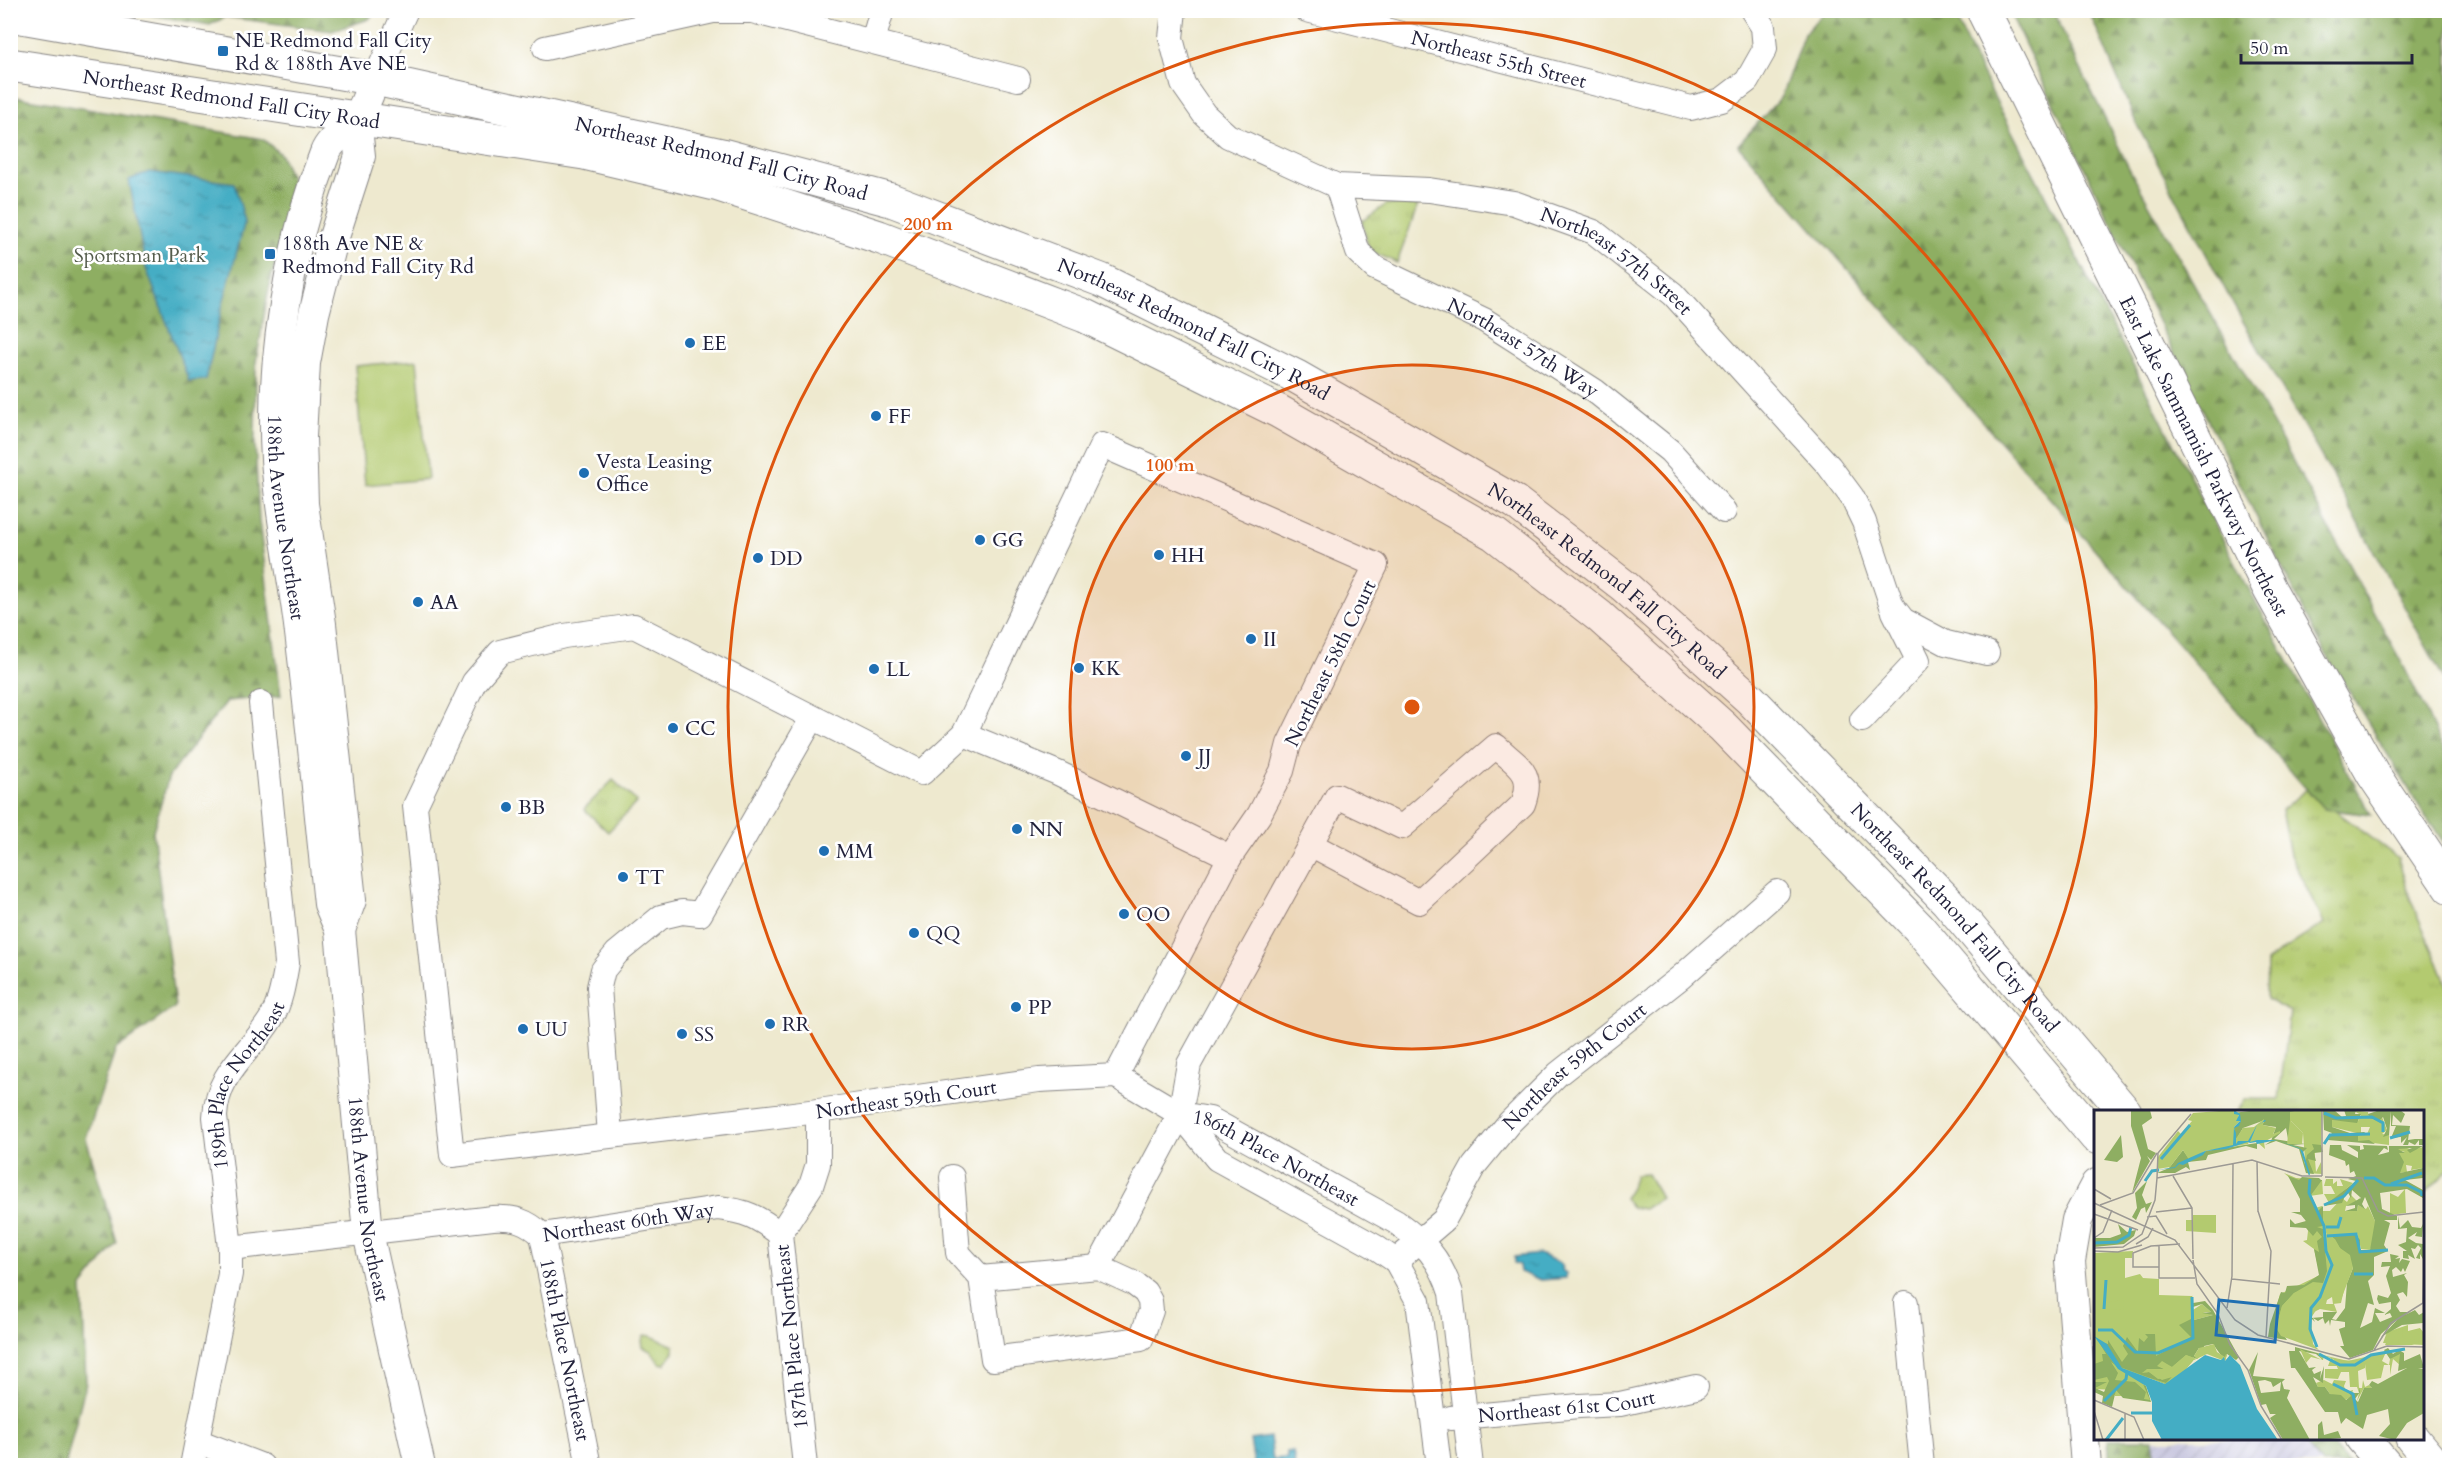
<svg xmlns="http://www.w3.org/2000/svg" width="2460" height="1476" font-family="Cardo,serif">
<defs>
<pattern id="industrial-furrows" width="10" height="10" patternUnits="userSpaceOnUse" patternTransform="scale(1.5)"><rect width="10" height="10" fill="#c3c1db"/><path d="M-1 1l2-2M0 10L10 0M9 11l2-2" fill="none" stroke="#a7a6bd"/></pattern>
<pattern id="grass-tufts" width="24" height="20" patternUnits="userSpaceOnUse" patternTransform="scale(1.5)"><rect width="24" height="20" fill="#b3ca6f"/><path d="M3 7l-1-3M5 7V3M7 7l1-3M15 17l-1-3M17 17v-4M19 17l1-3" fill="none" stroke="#9aad61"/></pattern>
<pattern id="forest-firs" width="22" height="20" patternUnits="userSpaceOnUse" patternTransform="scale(1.5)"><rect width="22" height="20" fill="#8eae62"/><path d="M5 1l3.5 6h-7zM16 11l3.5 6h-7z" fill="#748d52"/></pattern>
<pattern id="water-ripples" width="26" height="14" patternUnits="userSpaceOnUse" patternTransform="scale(1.5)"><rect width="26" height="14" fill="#44adc4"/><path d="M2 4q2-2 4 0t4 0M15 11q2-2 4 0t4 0" fill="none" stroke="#388ca0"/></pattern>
</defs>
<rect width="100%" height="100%" fill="#fff"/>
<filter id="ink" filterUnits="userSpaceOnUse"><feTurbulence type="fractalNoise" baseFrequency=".0167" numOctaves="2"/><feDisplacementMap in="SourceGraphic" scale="12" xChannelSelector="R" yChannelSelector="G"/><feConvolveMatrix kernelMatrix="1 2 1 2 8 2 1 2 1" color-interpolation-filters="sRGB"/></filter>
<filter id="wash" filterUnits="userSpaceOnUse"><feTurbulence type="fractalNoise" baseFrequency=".008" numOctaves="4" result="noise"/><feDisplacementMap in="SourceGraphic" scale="24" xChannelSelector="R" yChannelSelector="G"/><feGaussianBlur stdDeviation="1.35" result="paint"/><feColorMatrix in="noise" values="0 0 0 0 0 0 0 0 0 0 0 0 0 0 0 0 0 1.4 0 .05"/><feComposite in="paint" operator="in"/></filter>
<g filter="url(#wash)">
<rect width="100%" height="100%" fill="#eee9cf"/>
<polygon fill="url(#industrial-furrows)" points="2153,1439 2302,1439 2322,1465 2157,1465"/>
<g fill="url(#grass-tufts)" stroke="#6a7655" stroke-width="1.5">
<polygon points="1387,204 1418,205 1397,263 1369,250 1362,221"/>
<polygon points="613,780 637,802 608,832 584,809"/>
<polygon points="2307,789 2398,858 2411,901 2449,988 2449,1169 2423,1196 2422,1112 2237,1112 2245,1099 2279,1099 2290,1012 2266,999 2267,961 2324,923 2290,855 2281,810"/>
<polygon points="1647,1174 1661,1198 1644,1209 1631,1207 1624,1198 1631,1187 1635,1175"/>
<polygon points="645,1335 651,1336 674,1346 674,1352 665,1364 659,1363 652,1352 643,1347 642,1340"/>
</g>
<g fill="url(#forest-firs)" stroke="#58684e" stroke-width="1.5">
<polygon points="1826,10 1953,11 1972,54 2244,580 2371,815 2324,809 1738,145 1781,97 1804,34"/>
<polygon points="127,11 375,11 369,19 332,31 225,17 210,25"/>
<polygon points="2009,11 2054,11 2069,45 2131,172 2274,426 2405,669 2449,760 2449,850 2426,817 2323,649 2157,319"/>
<polygon points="2089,11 2449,11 2449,688 2324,461 2234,306 2137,125"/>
<polygon points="10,96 263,139 281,155 291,178 290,202 268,293 256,362 255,443 259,521 281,696 227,701 169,776 153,831 175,1007 116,1049 86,1138 117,1243 82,1287 86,1383 65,1466 10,1465"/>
<polygon points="2108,1439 2153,1439 2157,1465 2110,1465"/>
<polygon points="2302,1439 2326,1439 2349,1465 2322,1465"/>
</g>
<polygon fill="#b3ca6f" stroke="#6a7655" stroke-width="1.5" points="417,360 428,479 365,485 355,366"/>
<g fill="url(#water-ripples)" stroke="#336880" stroke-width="1.5">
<polygon points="149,172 234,183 245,221 222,307 206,380 189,381 146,268 129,180"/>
<polygon points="1539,1254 1560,1263 1563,1271 1566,1273 1566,1278 1541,1280 1520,1272 1519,1265 1514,1263 1514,1257"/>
<polygon points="1270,1437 1273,1459 1287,1458 1287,1452 1293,1451 1295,1465 1254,1465 1250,1440"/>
</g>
</g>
<g filter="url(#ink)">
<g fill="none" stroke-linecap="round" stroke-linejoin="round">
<defs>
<g id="minor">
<path id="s1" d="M1174 10 1171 38 1183 84 1204 114 1228 136 1337 186 1429 190 1514 203 1594 232 1673 294 1829 466 1852 497 1864 522 1892 606 1903 620 1946 643 1987 653"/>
<path id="s2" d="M1307 10 1691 108 1722 100 1747 81 1765 49 1763 27 1752 10"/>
<polyline points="873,41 882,10"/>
<polyline points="545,48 713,11 752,11 1018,79"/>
<polyline points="375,79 406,10"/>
<path id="s3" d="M1337 186 1358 252 1375 268 1484 320 1595 391 1670 451 1724 511"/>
<polygon points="1102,445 1376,565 1289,744 1282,771 1272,790 1259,815 1230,857 1116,1076 1039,1080 818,1111 452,1155 415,806 474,682 500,652 564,636 634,626 922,773 964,734"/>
<polyline points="1862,720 1918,660 1894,612"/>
<polyline points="964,734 1058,773 1230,857"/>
<polyline points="1116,1076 1180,1114 1217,1159 1374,1246 1396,1261 1418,1301 1439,1466"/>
<path id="s4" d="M1180 1114 1210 1119 1396 1222C1425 1243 1440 1258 1451 1293L1471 1466"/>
<polyline points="610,1135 599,987 603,970 617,953 661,917 682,912 700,914 812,719"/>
<polyline points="952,1177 958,1253 981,1278 1098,1267 1133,1283 1145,1292 1150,1301 1151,1311 1141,1339 993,1359 981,1278"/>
<path id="s5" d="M542 1235 589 1466"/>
<path id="s6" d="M230 1248 493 1218C514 1217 526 1220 542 1235L718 1208C746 1211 758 1217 780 1234"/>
<path id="s7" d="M1396 1261 1444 1220 1474 1166 1509 1123 1558 1074 1681 977 1777 892"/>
<path d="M1098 1267 1180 1114 1189 1064 1337 796 1402 827 1496 746C1518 767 1535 771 1523 804L1419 902 1310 844"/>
<polyline points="1906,1303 1922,1466"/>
<path id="s8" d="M1451 1418 1579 1406 1620 1404 1696 1387"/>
<polyline points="197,1441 262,1466"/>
<path id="s9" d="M192 1466 230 1274V1248L215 1117C217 1070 251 1053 272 1017 281 1001 284 980 287 963L261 703"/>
<polyline points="805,1466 780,1234 811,1186 818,1164 818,1111"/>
</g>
<g id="tertiary">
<path id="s10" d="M375 79C369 92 364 109 356 120 347 131 330 139 325 153 290 241 270 364 276 459 280 515 292 570 299 625 311 718 319 811 329 904L340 930 368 1233 420 1466"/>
<polyline points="340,930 351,900 321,624 303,504 301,437 305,363 314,314 333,240 360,156 356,119"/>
<polyline points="2086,1466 2070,1261 2077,1220 2096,1184"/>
</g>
<g id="secondary">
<path id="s11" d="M1983 10 2270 590 2373 774 2450 888"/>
</g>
<g id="primary">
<path id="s12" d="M10 15 375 79 722 155 891 200 1101 280 1297 377 1515 502 1624 586 1750 699 1947 901 2125 1112"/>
<path id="s13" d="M10 65 584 153 719 185 879 237 1085 316 1278 411 1494 534 1599 616 1723 727 1918 927 2096 1137"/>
<polyline points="2362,1438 2386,1466"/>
<polyline points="2412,1438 2435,1466"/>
</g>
</defs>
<use href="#minor" stroke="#888685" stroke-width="26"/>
<use href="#tertiary" stroke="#888685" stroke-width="32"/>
<use href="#secondary" stroke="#888685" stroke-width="35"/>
<use href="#primary" stroke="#888685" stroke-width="35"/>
<use href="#minor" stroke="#fff" stroke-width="24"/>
<use href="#tertiary" stroke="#fff" stroke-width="30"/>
<use href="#secondary" stroke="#fff" stroke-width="33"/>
<use href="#primary" stroke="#fff" stroke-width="33"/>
</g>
</g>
<circle cx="1412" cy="707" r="342" fill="#de560e" fill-opacity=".12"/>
<g fill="none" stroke="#de560e" stroke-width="3">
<circle cx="1412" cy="707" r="342"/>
<circle cx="1412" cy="707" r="684"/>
</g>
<g fill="#1f6fb2" stroke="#fff" stroke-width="2">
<rect x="217" y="45" width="12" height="12" rx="3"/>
<rect x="264" y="248" width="12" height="12" rx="3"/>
<circle cx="690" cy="343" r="6"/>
<circle cx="876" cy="416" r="6"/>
<circle cx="584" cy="473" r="6"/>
<circle cx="980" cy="540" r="6"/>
<circle cx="1159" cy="555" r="6"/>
<circle cx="758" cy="558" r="6"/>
<circle cx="418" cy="602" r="6"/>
<circle cx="1251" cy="639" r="6"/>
<circle cx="1079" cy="668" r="6"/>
<circle cx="874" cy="669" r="6"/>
<circle cx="673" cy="728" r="6"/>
<circle cx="1186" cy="756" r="6"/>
<circle cx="506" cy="807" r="6"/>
<circle cx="1017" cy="829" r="6"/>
<circle cx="824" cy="851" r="6"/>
<circle cx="623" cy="877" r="6"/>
<circle cx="1124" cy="914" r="6"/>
<circle cx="914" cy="933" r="6"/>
<circle cx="1016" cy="1007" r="6"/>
<circle cx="770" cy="1024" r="6"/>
<circle cx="523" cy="1029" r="6"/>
<circle cx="682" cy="1034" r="6"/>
</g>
<g text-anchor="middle" stroke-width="5" stroke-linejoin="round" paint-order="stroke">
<g font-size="20" fill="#22223b" stroke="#fff" text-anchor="start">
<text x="235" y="47">NE Redmond Fall City<tspan x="235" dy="23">Rd &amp; 188th Ave NE</tspan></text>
<text x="282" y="250">188th Ave NE &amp;<tspan x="282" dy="23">Redmond Fall City Rd</tspan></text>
<text x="702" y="350">EE</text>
<text x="888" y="423">FF</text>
<text x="596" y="468">Vesta Leasing<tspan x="596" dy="23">Office</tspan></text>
<text x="992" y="547">GG</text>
<text x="1171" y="562">HH</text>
<text x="770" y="565">DD</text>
<text x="430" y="609">AA</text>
<text x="1263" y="646">II</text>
<text x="1091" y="675">KK</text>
<text x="886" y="676">LL</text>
<text x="685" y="735">CC</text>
<text x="1198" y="763">JJ</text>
<text x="518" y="814">BB</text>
<text x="1029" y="836">NN</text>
<text x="836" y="858">MM</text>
<text x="635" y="884">TT</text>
<text x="1136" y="921">OO</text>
<text x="926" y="940">QQ</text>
<text x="1028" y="1014">PP</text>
<text x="782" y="1031">RR</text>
<text x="535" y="1036">UU</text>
<text x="694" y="1041">SS</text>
</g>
<g font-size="20" fill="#22223b" stroke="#fff">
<text dy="7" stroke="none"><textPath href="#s2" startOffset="198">Northeast 55th Street</textPath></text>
<text dy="7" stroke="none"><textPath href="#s13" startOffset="224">Northeast Redmond Fall City Road</textPath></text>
<text dy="7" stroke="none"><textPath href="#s12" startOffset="726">Northeast Redmond Fall City Road</textPath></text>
<text dy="7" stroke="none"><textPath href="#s1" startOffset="562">Northeast 57th Street</textPath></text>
<text dy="7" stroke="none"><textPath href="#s12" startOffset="1230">Northeast Redmond Fall City Road</textPath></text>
<text dy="7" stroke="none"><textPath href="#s3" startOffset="261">Northeast 57th Way</textPath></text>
<text dy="7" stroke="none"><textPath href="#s11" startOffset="498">East Lake Sammamish Parkway Northeast</textPath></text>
<text dy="7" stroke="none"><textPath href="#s10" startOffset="462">188th Avenue Northeast</textPath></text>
<text dy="7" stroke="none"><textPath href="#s12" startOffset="1716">Northeast Redmond Fall City Road</textPath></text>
<text transform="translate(1330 663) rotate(-64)" y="7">Northeast 58th Court</text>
<text dy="7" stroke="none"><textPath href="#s12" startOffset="2202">Northeast Redmond Fall City Road</textPath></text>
<text dy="7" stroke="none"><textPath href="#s7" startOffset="267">Northeast 59th Court</textPath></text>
<text dy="7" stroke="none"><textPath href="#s9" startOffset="394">189th Place Northeast</textPath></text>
<text transform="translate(906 1099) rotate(-8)" y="7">Northeast 59th Court</text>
<text dy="7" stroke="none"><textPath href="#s4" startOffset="106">186th Place Northeast</textPath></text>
<text dy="7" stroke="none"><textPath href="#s10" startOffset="1150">188th Avenue Northeast</textPath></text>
<text dy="7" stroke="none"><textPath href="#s6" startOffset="406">Northeast 60th Way</textPath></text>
<text transform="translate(791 1337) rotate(-96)" y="7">187th Place Northeast</text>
<text dy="7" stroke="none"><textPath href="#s5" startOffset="117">188th Place Northeast</textPath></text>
<text dy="7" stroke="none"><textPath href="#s8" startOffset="116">Northeast 61st Court</textPath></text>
</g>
<g font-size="20" fill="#555d4d" stroke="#fff">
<text x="140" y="262">Sportsman Park</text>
</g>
</g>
<g transform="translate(2094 1110)">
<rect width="330" height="330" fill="#eee9cf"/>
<path d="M164 0H228L227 35H221V50L222 62 227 52 228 64 212 63 209 23 197 11 196 17ZM258 0 274 2 275 8 285 11 288 7 293 20 288 24 295 25V35L264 31 263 26 273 24 276 17H267V24L238 17 237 10 264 11 267 5ZM308 36 318 40 329 37V58L317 60 318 56 312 55 313 62 306 63 305 43 311 42 300 39ZM190 63 202 68 228 70 229 84 209 87 214 100 228 96V101H236L248 88 253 92 257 85 263 91 267 86 264 91 252 96 251 101H263L264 95 272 99 274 96 281 111V128L276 140 267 139 263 123 233 126 229 112V127H262L247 193 239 194 238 187 233 190 232 194H240L243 202 226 199 220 202 222 196 176 222 186 184 226 165 220 139 209 131 213 130 214 121 203 74ZM232 69H239V74L243 71V76H249L246 69 259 73 235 93 230 84H241L237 76H230ZM311 79 312 103 296 105V83L304 87ZM39 141 38 148H31V168L46 164 49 168 65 169V185L98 186 99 200 108 194 117 202H109L119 205 100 210 99 251 87 265 71 274 55 268 49 274 55 286H21V280L0 279V143ZM314 215V221L326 218 330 223V235L289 233 293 222ZM292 242 288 251 295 255 296 249 301 243 306 244 307 256 299 249 296 265V255H290L287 268 273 270 271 254V258L264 261 265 278H268L269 270 271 277 275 275 278 278H270L263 291 265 283 263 277H256L255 262H247L244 269 231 268V259H244L240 250 266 251ZM230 270 238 274 240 270 252 271 250 276 252 282 259 280 257 287 251 290 236 284 231 277H224L222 273Z" fill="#b3ca6f"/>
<path d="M37 0H56L58 8 48 15 54 39 62 43 57 50 53 46 56 51 38 83 47 48 37 16ZM163 0H205L196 2V25L194 29 192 18 180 29 211 34 199 35 213 38 208 43 211 54 213 45 220 39 218 34 227 35 229 42 220 43 222 51 214 49 220 64 212 63 205 39 182 31 171 35 177 31 182 17 168 15 171 10 149 18 142 30 140 18 147 11H142L146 5 139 3ZM229 0H240L248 7 252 6 250 0H262L261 4H267L263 13 238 10V17L256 23 270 22 273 24 264 26V31L275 30 281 34 234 30 230 33 238 23 230 20ZM286 0H306L311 4 307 13 299 5 298 15 316 16 314 30 321 29H329V35H325V30L321 35 315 32 314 35H309L313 27 307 33V27L297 28 302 16H297V1L295 25 289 27 293 19 289 7 285 11 275 8 274 4ZM27 25 29 47 23 52 10 50ZM163 33V39L152 36 114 45 112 50 94 52 96 60 92 57 81 63H63L75 58 89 40 96 50 112 41ZM236 35H247L248 40 264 48V42L253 35 266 36V40L270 39 269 35 293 36 294 40 290 38 284 45 295 42V36H329L316 43 313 40 318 38 304 39 311 43H305L310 52 306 63 329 58V68L311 70 329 80V88L313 79 286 83 288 99 303 106V110H290L296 113 290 135 294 141 280 147V165L274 171 280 195 274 193 266 218 278 212 281 198 291 203H281L286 212 298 207 296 203 290 205 297 199V192L285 194 283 189 284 185 294 188 297 183 292 166 296 156 287 157 288 152H297L296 144 305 146 301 149 306 148 305 153 308 149 316 151 311 162 309 158 307 162 302 157 298 160 299 167 313 163 310 165 314 172 313 187 309 182 303 184 306 190 302 196 306 202H316L311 205 321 200 325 205 330 202 329 213 308 215 287 227 304 209 287 224 279 240 256 248 246 236H250L245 219 251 217V212L237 210 236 216 235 210 231 214 229 208 224 211 219 208 221 212 217 208 229 207V202H243L238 209 242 210 251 198 253 173 259 158 238 126 261 123 266 130V140H276L281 111 271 87 268 94 271 99 264 95 263 101H251L261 98V95L252 96 267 88 258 80 257 88 253 81 248 93 230 96 262 71 254 69 262 66 260 61 256 63 255 54 252 56 251 51 235 45ZM194 66 205 70 208 67 225 68 228 71 229 84 228 70 217 85 224 101 229 96V116L223 117 229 119 233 161 229 173 219 172 200 183 188 196 183 215 193 230 174 227 176 214 187 182 191 183 193 176 210 175 225 165 220 139 225 142 223 131 228 127 223 121 219 126 212 118 196 117V109L201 114 212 111 207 105 197 102H206V89ZM53 71 48 85 52 94 58 92 52 103 51 97 47 99 42 110 38 107 43 98 41 83ZM304 106 306 118 314 110 318 117 327 118 329 114 328 127 321 126 323 122 314 128 322 133 329 134 330 130 329 149 326 144V149L322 148 327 138 324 135 321 139 317 138 321 149 314 145 315 149 309 148V141H313L304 135 312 132 313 118 304 119ZM24 114 33 122 42 120 40 126 30 134 0 137V128H16L27 124ZM98 185 99 193 111 191 119 200 145 247 142 250 133 244 131 251 119 234 110 236 111 243 105 238 100 246 105 247 103 249 92 245 78 257 69 253 65 256 70 259H53L48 263 55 262 68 270 78 267 72 274 26 257 10 233 14 234V230L28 252 34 244 29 236 33 227 44 242 45 228 50 232 54 227 51 224H61L62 246 97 227 85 215 97 209ZM108 194 117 202 108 203 119 205 100 210 99 197ZM5 232 24 259 52 276 57 292 29 288 22 280 18 297 8 293 9 286 0 282V272H13L1 278 10 282 15 271 13 267 0 270V254L9 251 8 244H12ZM201 237 227 244 228 245 229 250 222 244 205 241 215 258 222 257 218 260 220 264 227 261 226 269 230 256 229 273 219 267 224 277H231L236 284 247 285 252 290 257 286 255 283H265V277L266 282 261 289 264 292 270 278H278L275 275 278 271 284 274 313 258 304 261 306 244 296 249 290 240 294 238 299 244 305 240 310 243V251L326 244 330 258H324L330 259V303L313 313 301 330 285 326 296 314 294 299 273 305 269 319 252 308 247 314 244 302H231L201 258H197L195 241H201ZM164 242 159 266 191 269 188 272 190 279 196 280 193 288 216 330H189L176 308 182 304H176L172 294 167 295 155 260ZM171 270 177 272 179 277 187 272 186 281 167 283 164 271ZM228 311 230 325 244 321 247 328 224 330V315Z" fill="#8eae62" fill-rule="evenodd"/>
<path d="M138 0 145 5 143 11H146L140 17 141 30 149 18 160 17 170 9 169 15 182 18 179 24 186 21V23L170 32 171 39 163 32H155L161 19 154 34 111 41 95 50 89 40 76 57 63 59 64 47 84 21 87 24 98 11 94 10 99 3ZM196 10 209 23 208 34H193ZM230 123 241 129 246 138 256 145 259 158 248 187 231 184 234 162ZM229 173 230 188 217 208 219 234 225 240 187 226 182 218 188 196 200 183ZM308 218 309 227 316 230 329 227V230L318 235H291L296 224ZM120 234 123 242 131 247 132 244H133L131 252 130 247 128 250 113 244 98 251 89 263 72 274 56 268 72 273 78 267 64 269 55 262 47 263 70 259 63 256 68 251 78 257 92 245 103 249 100 246 105 238ZM206 239 228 250 224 244 254 251 293 242 265 257H247L238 248 244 256H234L237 248 230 246 229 250 217 247 212 253ZM17 252 49 274 56 290 50 289 52 282 41 272 21 270 24 263Z" fill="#b3ca6f"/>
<path d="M99 105H122V123L92 121V110H99Z" fill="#b3ca6f"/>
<path d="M0 179H11L10 193 29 190 30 200 0 199Z" fill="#b3ca6f"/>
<path d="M140 0 146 4 147 11 145 16 140 18 142 23V34L144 31H154L163 15 168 13 170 10H171L172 11 163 15 156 32 163 30H183L205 38 209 41 216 64 215 66 206 39 183 30 163 34 162 32 156 33 154 32 132 39 112 41 109 45 89 55 85 54 81 58 63 60 81 57 84 53 111 41 139 35 140 17 146 11H142L145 5 140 4ZM0 226 13 234 28 258 71 274 111 245 127 250 130 247 131 251 136 245 146 255 163 299 184 330H68L58 311V292L52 276 24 259Z" fill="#44adc4"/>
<path fill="none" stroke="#44adc4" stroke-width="3" d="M230 3 242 8 278 7 289 13V22M296 28 316 22M230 34 236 25 276 24M67 49 96 15M270 68H280L291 75H313L327 82 328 86M216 69 215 83 230 116 232 141 238 155 226 187 217 198 216 219 223 237M51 71 58 61 65 60M297 74 328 63M230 95 250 86 264 70M232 117H244L247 107M233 126 262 124 266 142 294 140M0 133 23 132 35 125 37 117M260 164H279M10 199 12 170M4 220H18L41 242 64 243 99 228 98 187M225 244 246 255H261L277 245 311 239M239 274 259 284 263 305M10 291 32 269 33 262M37 303H59M12 330 29 308"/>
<path fill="none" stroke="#9c9994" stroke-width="1.5" d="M228 0V66M163 51 164 102M330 51V128M79 66 98 98 99 149M231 67 268 68 284 101 294 106 330 102M63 68 158 50 208 66H228M63 68 64 43 97 4M0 79 17 89M0 93 81 130 141 210 164 225 255 249 293 236 330 237M6 95 39 83 63 43M164 101 177 141 172 227M62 102 98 98M0 104 44 120M53 107 62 106 73 124M0 128 9 122 18 100M42 134 54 127 59 118M65 136V168H101M0 138 29 137 48 124 61 90 63 68M0 141 24 142 48 135M99 150 103 174 124 204 136 235 154 260 167 296 188 330M65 157H39V143L57 136 86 134M138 169 186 174M133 198 138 166 139 54M280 240 297 213 329 193 330 157M0 290 40 307 50 330M0 301 9 330M31 304V330"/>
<path fill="#1f6fb2" fill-opacity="0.15" stroke="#1f6fb2" stroke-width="3" d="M125 190 184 196 181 232 122 225Z"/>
<rect width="330" height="330" fill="none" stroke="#22223b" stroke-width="3"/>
</g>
<circle cx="1412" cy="707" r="9" fill="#de560e" stroke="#fff" stroke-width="3"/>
<g font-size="18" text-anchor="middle" font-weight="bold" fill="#de560e" stroke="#fff" stroke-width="5" stroke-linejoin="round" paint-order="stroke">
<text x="928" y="230">200 m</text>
<text x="1170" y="471">100 m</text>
</g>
<rect width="2460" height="1476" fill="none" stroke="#fff" stroke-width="36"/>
<path d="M2241 54v9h171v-9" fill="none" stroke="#22223b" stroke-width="3"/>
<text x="2250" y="54" font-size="18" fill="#22223b" stroke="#ffffff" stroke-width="4.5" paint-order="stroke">50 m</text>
</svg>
